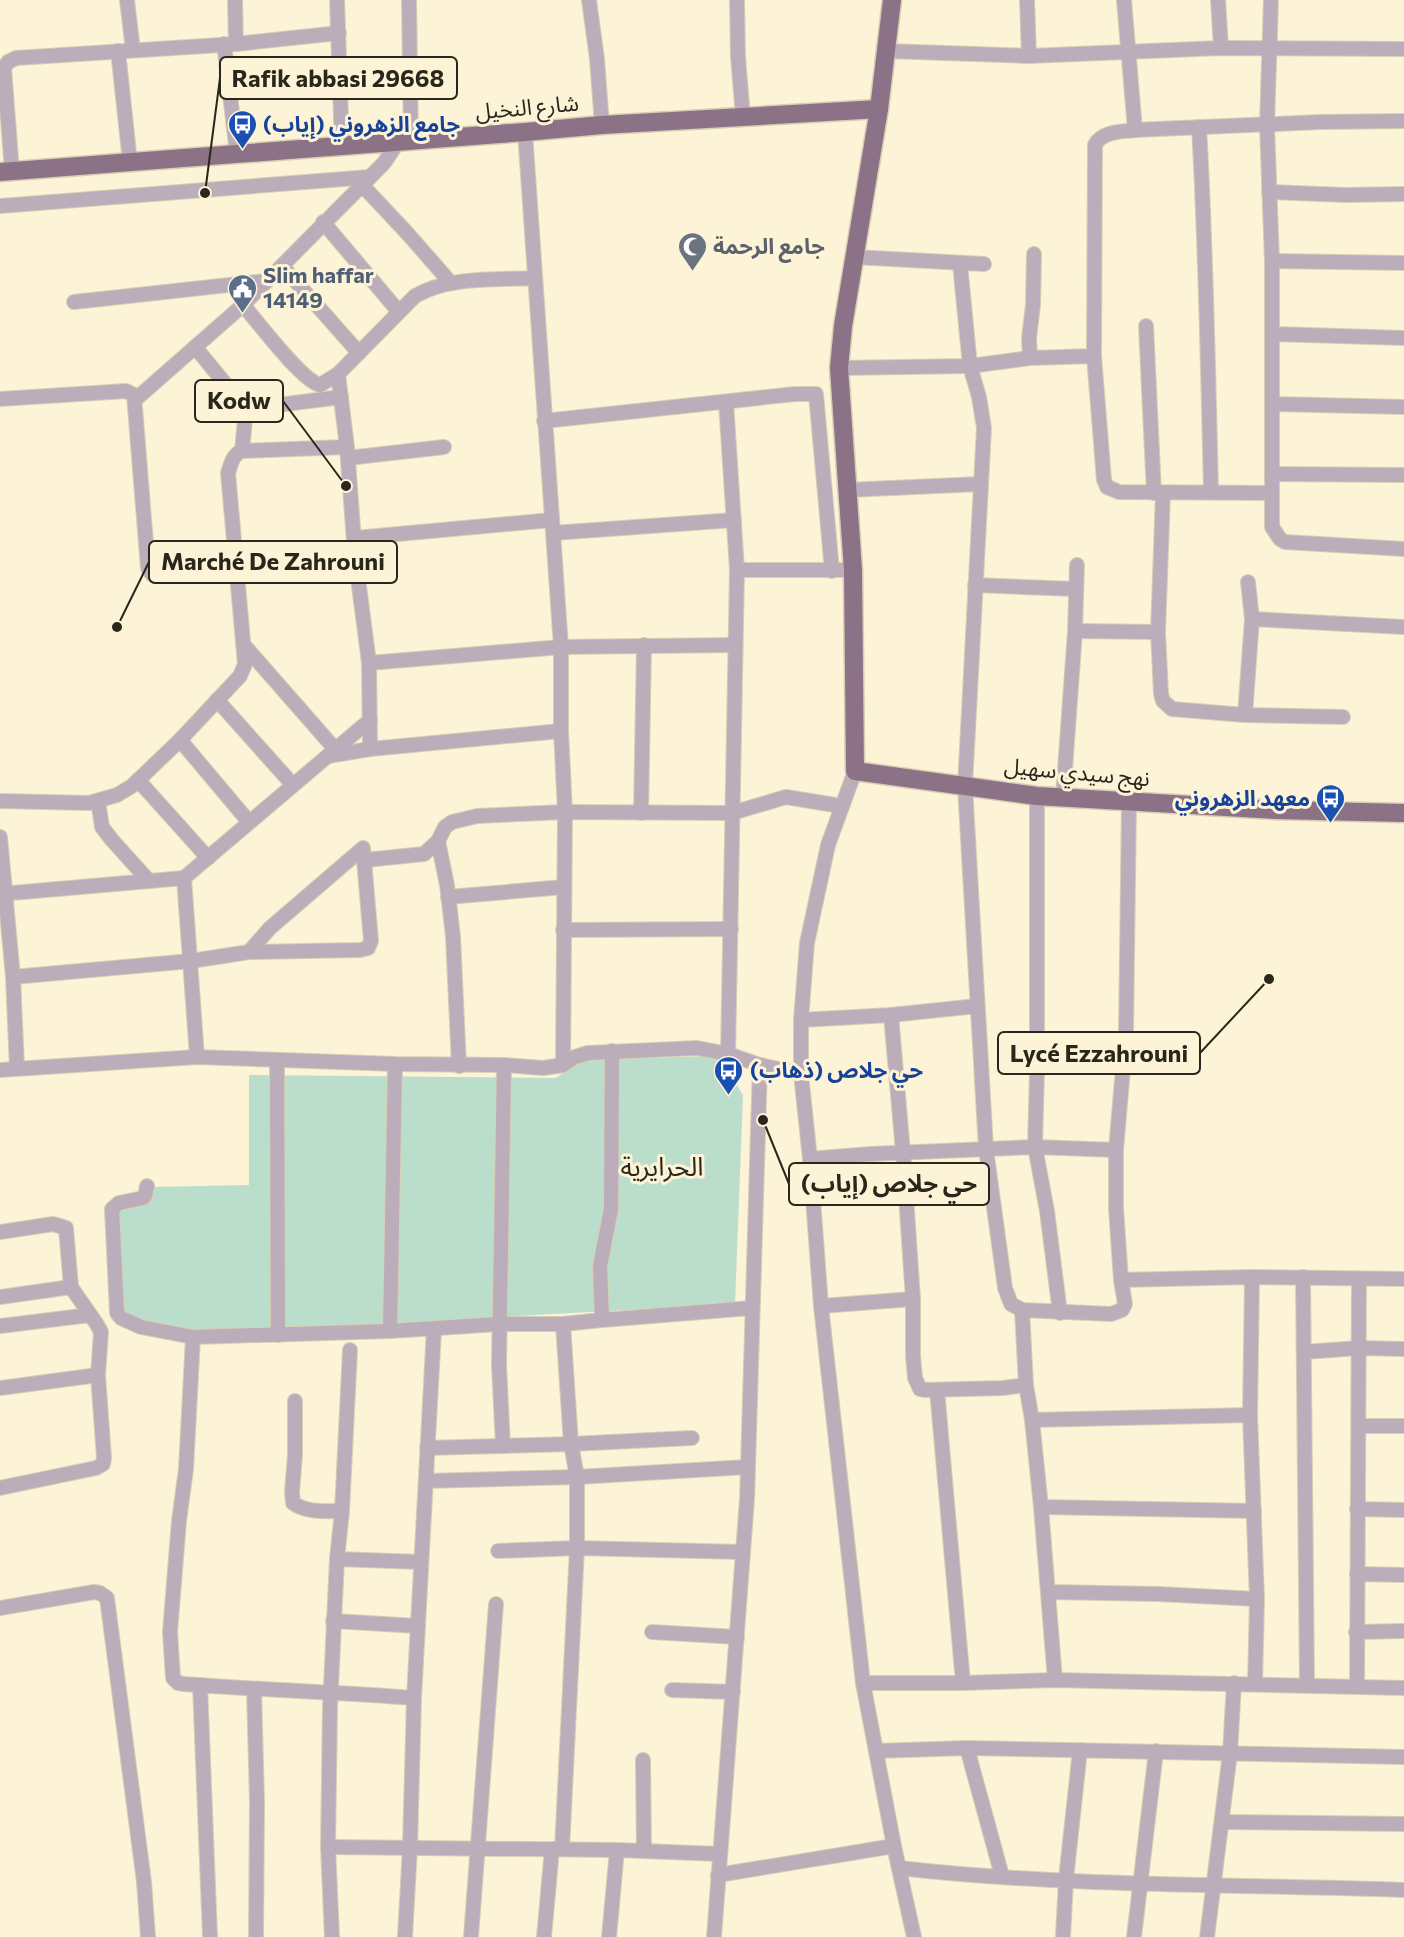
<svg xmlns="http://www.w3.org/2000/svg" width="1404" height="1937" font-family="Commissioner,'Noto Sans Arabic',sans-serif">
<rect width="100%" height="100%" fill="#fdf3d6"/>
<polygon fill="#bbdecc" points="713,1056 726,1068 743,1095 735,1304 192,1334 136,1318 119,1316 115,1206 151,1187 249,1185 249,1075 556,1078 581,1060"/>
<g fill="none" stroke-linecap="round" stroke-linejoin="round">
<defs>
<g id="minor">
<polyline points="127,0 133,50"/>
<polyline points="235,0 236,44"/>
<polyline points="337,0 342,146"/>
<polyline points="409,0 411,141"/>
<polyline points="589,0 597,59 602,125"/>
<polyline points="737,0 738,57 743,117"/>
<polyline points="1027,0 1029,56"/>
<polyline points="1124,0 1135,130"/>
<polyline points="1218,0 1221,48"/>
<polyline points="1271,0 1267,125 1272,261 1272,527 1280,539 1285,542 1404,549"/>
<polyline points="224,44 237,154"/>
<polyline points="118,51 130,162"/>
<polyline points="887,51 1029,56 1221,48 1404,49"/>
<path d="M1199 127C1206 248 1208 370 1211 491"/>
<polyline points="525,132 561,647 561,731 565,812 563,1065"/>
<polyline points="12,171 4,68 8,62 16,58 236,44 339,33"/>
<polyline points="362,185 408,234 450,282"/>
<polyline points="1269,192 1346,195 1404,194"/>
<polyline points="0,206 370,177"/>
<polyline points="323,222 399,312"/>
<polyline points="854,257 984,264"/>
<polyline points="1272,261 1404,263"/>
<polyline points="960,264 970,366 979,397 984,428 965,786 986,1149 1005,1288 1011,1304 1022,1310 1111,1314 1122,1310 1125,1304 1121,1280 1116,1208 1116,1150 1126,1033 1129,801"/>
<polyline points="282,266 359,353"/>
<polyline points="74,302 265,281"/>
<path d="M243 305C258 322 301 380 320 385L338 374"/>
<polyline points="1146,326 1154,493"/>
<polyline points="1273,334 1404,338"/>
<polyline points="195,347 246,409 341,397"/>
<polyline points="1030,358 1029,338 1033,305 1034,254"/>
<polyline points="839,368 970,366 1030,358 1094,356"/>
<polyline points="0,399 126,391 134,395 148,568 152,574 355,555"/>
<polyline points="136,399 243,305 384,163 398,142"/>
<polyline points="726,402 737,570 728,1054"/>
<polyline points="1273,404 1404,407"/>
<polyline points="544,421 795,394 816,394 832,571"/>
<polyline points="242,451 347,447"/>
<polyline points="348,458 444,447"/>
<polyline points="1272,474 1404,475"/>
<polyline points="847,490 981,484"/>
<polyline points="1163,493 1158,632 1161,694 1163,701 1172,709 1245,715 1343,717"/>
<path d="M1272 493 1119 492 1107 487 1104 480 1094 356 1095 145C1102 131 1121 132 1135 130L1320 122 1404 121"/>
<polyline points="553,533 734,520"/>
<polyline points="355,538 552,520"/>
<polyline points="737,570 853,570"/>
<polyline points="975,585 1075,589"/>
<polyline points="1252,619 1404,627"/>
<polyline points="1075,631 1158,632"/>
<polyline points="243,644 335,749"/>
<polyline points="369,663 561,647 735,645"/>
<polyline points="217,700 293,785"/>
<polyline points="1245,715 1252,619 1248,582"/>
<polyline points="180,740 249,822"/>
<path d="M370 749 369 663 355 555 347 447 338 374 415 296C450 276 495 280 535 278"/>
<polyline points="328,756 370,749 561,731"/>
<polyline points="855,771 828,845 807,943 801,1020 801,1074 810,1159 821,1306 863,1683 894,1846 914,1937"/>
<polyline points="138,780 208,858"/>
<polyline points="1037,796 1037,1070 1035,1147 1047,1211 1060,1313"/>
<polyline points="1063,797 1075,631 1077,565"/>
<path d="M0 801 89 803 117 795 132 786 180 740 240 676 245 664 228 473C231 464 233 454 242 451L246 409"/>
<polyline points="98,801 102,827 112,840 149,881"/>
<polyline points="641,813 644,645"/>
<polyline points="0,837 13,977 17,1068"/>
<polyline points="438,841 447,885 453,936 459,1066"/>
<polygon points="363,848 371,941 368,948 360,950 249,952 270,928"/>
<polyline points="365,860 424,854 438,841 445,827 452,822 477,816 565,812 732,813 786,797 841,806"/>
<polyline points="184,878 197,1057"/>
<polyline points="0,894 184,878 370,720"/>
<polyline points="448,897 564,887"/>
<polyline points="563,930 731,929"/>
<polyline points="13,977 191,961 249,952"/>
<polyline points="891,1015 903,1152 913,1299 913,1356 915,1378 920,1389 926,1390 1003,1388 1026,1385"/>
<polyline points="801,1020 891,1015 977,1006"/>
<polyline points="277,1060 278,1335"/>
<polyline points="0,1070 197,1057 395,1064 504,1065 543,1068 563,1065 575,1057 588,1053 697,1048 728,1054 760,1065 801,1074"/>
<polyline points="810,1159 870,1154 1035,1147 1116,1150"/>
<polyline points="147,1186 145,1196 143,1198 119,1203 112,1209 117,1313 121,1318 141,1327 193,1337 390,1331 499,1324 563,1324 602,1320 600,1266 611,1209 612,1051"/>
<polyline points="0,1232 53,1224 66,1228 71,1287 96,1323 101,1332 98,1375 104,1458 103,1464 96,1468 0,1488"/>
<polyline points="1252,1277 1250,1415 1257,1599 1255,1684"/>
<polyline points="1303,1277 1307,1685"/>
<polyline points="1121,1280 1252,1277 1404,1279"/>
<polyline points="0,1297 71,1287"/>
<polyline points="821,1306 913,1299"/>
<polyline points="1022,1310 1026,1385 1032,1420 1041,1507 1055,1680"/>
<polyline points="602,1320 751,1308"/>
<polyline points="0,1326 90,1315"/>
<polyline points="390,1331 395,1064"/>
<path d="M193 1337 186 1469 179 1521 170 1632 173 1678 178 1683 184 1684C261 1690 337 1692 414 1698"/>
<polyline points="1304,1352 1359,1348 1404,1349"/>
<polyline points="0,1388 98,1375"/>
<polyline points="937,1390 963,1683"/>
<path d="M295 1401V1455L292 1492 293 1503C307 1513 325 1511 342 1511"/>
<polyline points="1032,1420 1250,1415"/>
<polyline points="1359,1426 1404,1426"/>
<polyline points="503,1446 499,1365 504,1065"/>
<polyline points="427,1448 571,1444 692,1438"/>
<polyline points="426,1481 577,1477 747,1467"/>
<polyline points="1041,1507 1254,1511"/>
<polyline points="1357,1509 1404,1510"/>
<polyline points="498,1551 577,1548 741,1552"/>
<polyline points="337,1559 421,1562"/>
<polyline points="1357,1574 1404,1575"/>
<polyline points="1048,1592 1158,1594 1257,1599"/>
<polyline points="0,1608 94,1592 100,1593 107,1598 144,1882 148,1937"/>
<polyline points="333,1621 418,1626"/>
<polyline points="652,1632 737,1637"/>
<polyline points="1356,1632 1404,1631"/>
<polyline points="863,1683 963,1683 1055,1680 1404,1688"/>
<polyline points="200,1685 210,1937"/>
<polyline points="1357,1686 1359,1279"/>
<polyline points="254,1689 257,1802 256,1937"/>
<polyline points="672,1690 733,1692"/>
<polyline points="967,1748 1002,1876"/>
<polyline points="876,1751 967,1748 1404,1757"/>
<polyline points="643,1760 644,1851"/>
<polyline points="1222,1822 1404,1824"/>
<polyline points="328,1847 617,1850 720,1854"/>
<polyline points="562,1849 577,1548 577,1477 571,1444 563,1324"/>
<path d="M899 1868C1067 1887 1236 1884 1404 1890"/>
<polyline points="718,1875 894,1846"/>
<polyline points="332,1937 328,1847 330,1707 337,1559 342,1511 350,1350"/>
<polyline points="405,1937 410,1847 414,1698 434,1329"/>
<polyline points="471,1937 496,1604"/>
<polyline points="544,1937 552,1849"/>
<polyline points="609,1937 617,1850"/>
<polyline points="714,1937 747,1499 760,1065"/>
<polyline points="1063,1937 1066,1879 1080,1750"/>
<polyline points="1134,1937 1156,1751"/>
<polyline points="1207,1937 1230,1753 1234,1683"/>
</g>
<g id="major">
<polyline points="892,0 879,109 843,326 839,368 853,570 855,771 1037,796 1276,810 1404,813"/>
<polyline points="0,172 525,132 602,125 879,109"/>
</g>
</defs>
<use href="#minor" stroke="#d7ceb4" stroke-width="16"/>
<use href="#major" stroke="#d7ceb4" stroke-width="21"/>
<use href="#minor" stroke="#bbadb9" stroke-width="14"/>
<use href="#major" stroke="#8c7287" stroke-width="18"/>
</g>
<defs>
<symbol id="bus-pin" viewBox="-11 -11 22 30"><path d="M0 17L-7.5 6A9.5 9.5 0 1 1 7.5 6Z" fill="#1a4fb4" stroke="#fdf3d6"/><path d="M-5-6H5V4H4V6H2V4H-2V6H-4V4H-5ZM-3.5-4V0h7V-4ZM-3.5 1.2v1.5H-2V1.2ZM2 1.2v1.5H3.5V1.2Z" fill="#fff"/></symbol>
<symbol id="mosque-pin" viewBox="-11 -11 22 30"><path d="M0 17L-7.5 6A9.5 9.5 0 1 1 7.5 6Z" fill="#6b7280" stroke="#fdf3d6"/><path d="M3.5-4.9A6 6 0 1 0 3.5 4.9A5 5 0 1 1 3.5-4.9Z" fill="#fff"/></symbol>
<symbol id="civic-pin" viewBox="-11 -11 22 30"><path d="M0 17L-7.5 6A9.5 9.5 0 1 1 7.5 6Z" fill="#5c6f8a" stroke="#fdf3d6"/><path d="M-.6-6.5H3V-4.5H.6V-3L4-1V1h2V6H-6V1h2V-1L-.6-3ZM-1.2 2.5V6h2.4V2.5Z" fill="#fff"/></symbol>
</defs>
<g fill-rule="evenodd">
<use href="#bus-pin" x="226" y="108" width="33" height="45"/>
<use href="#mosque-pin" x="676" y="230" width="33" height="45"/>
<use href="#civic-pin" x="226" y="272" width="33" height="45"/>
<use href="#bus-pin" x="1314" y="782" width="33" height="45"/>
<use href="#bus-pin" x="712" y="1054" width="33" height="45"/>
</g>
<g text-anchor="middle" stroke-width="6" stroke-linejoin="round" paint-order="stroke">
<g font-size="22" fill="#29261b" stroke="#fdf3d6">
<text transform="translate(527 107) rotate(-5)" y="8">شارع النخيل</text>
<text transform="translate(1077 772) rotate(5)" y="8">نهج سيدي سهيل</text>
</g>
<g font-size="22" font-weight="bold" fill="#164399" stroke="#fdf3d6" text-anchor="start">
<text x="263" y="132">جامع الزهروني (إياب)</text>
<text x="1310" y="806" text-anchor="end">معهد الزهروني</text>
<text x="750" y="1078">حي جلاص (ذهاب)</text>
</g>
<g font-size="22" font-weight="bold" fill="#5b616d" stroke="#fdf3d6" text-anchor="start">
<text x="713" y="254">جامع الرحمة</text>
</g>
<g font-size="22" font-weight="bold" fill="#4e5e75" stroke="#fdf3d6" text-anchor="start">
<text x="263" y="283">Slim haffar<tspan x="263" dy="25">14149</tspan></text>
</g>
<g font-size="26" fill="#29261b" stroke="#fdf3d6">
<text x="662" y="1176">الحرايرية</text>
</g>
</g>
<path fill="none" stroke="#29261b" stroke-width="2" d="M205 193L220 78M346 486L283 401M117 627L149 562M1269 979L1200 1053M763 1120L789 1184"/>
<g fill="#29261b" stroke="#fdf3d6" stroke-width="2">
<circle cx="205" cy="193" r="6"/>
<circle cx="346" cy="486" r="6"/>
<circle cx="117" cy="627" r="6"/>
<circle cx="1269" cy="979" r="6"/>
<circle cx="763" cy="1120" r="6"/>
</g>
<g fill="#fdf3d6" stroke="#29261b" stroke-width="2">
<rect x="220" y="57" width="237" height="42" rx="6"/>
<rect x="195" y="380" width="88" height="42" rx="6"/>
<rect x="149" y="541" width="248" height="42" rx="6"/>
<rect x="998" y="1032" width="202" height="42" rx="6"/>
<rect x="789" y="1163" width="200" height="42" rx="6"/>
</g>
<g font-size="24" text-anchor="middle" font-weight="bold" fill="#29261b">
<text x="338" y="87">Rafik abbasi 29668</text>
<text x="239" y="409">Kodw</text>
<text x="273" y="570">Marché De Zahrouni</text>
<text x="1099" y="1062">Lycé Ezzahrouni</text>
<text x="889" y="1192">حي جلاص (إياب)</text>
</g>
</svg>
